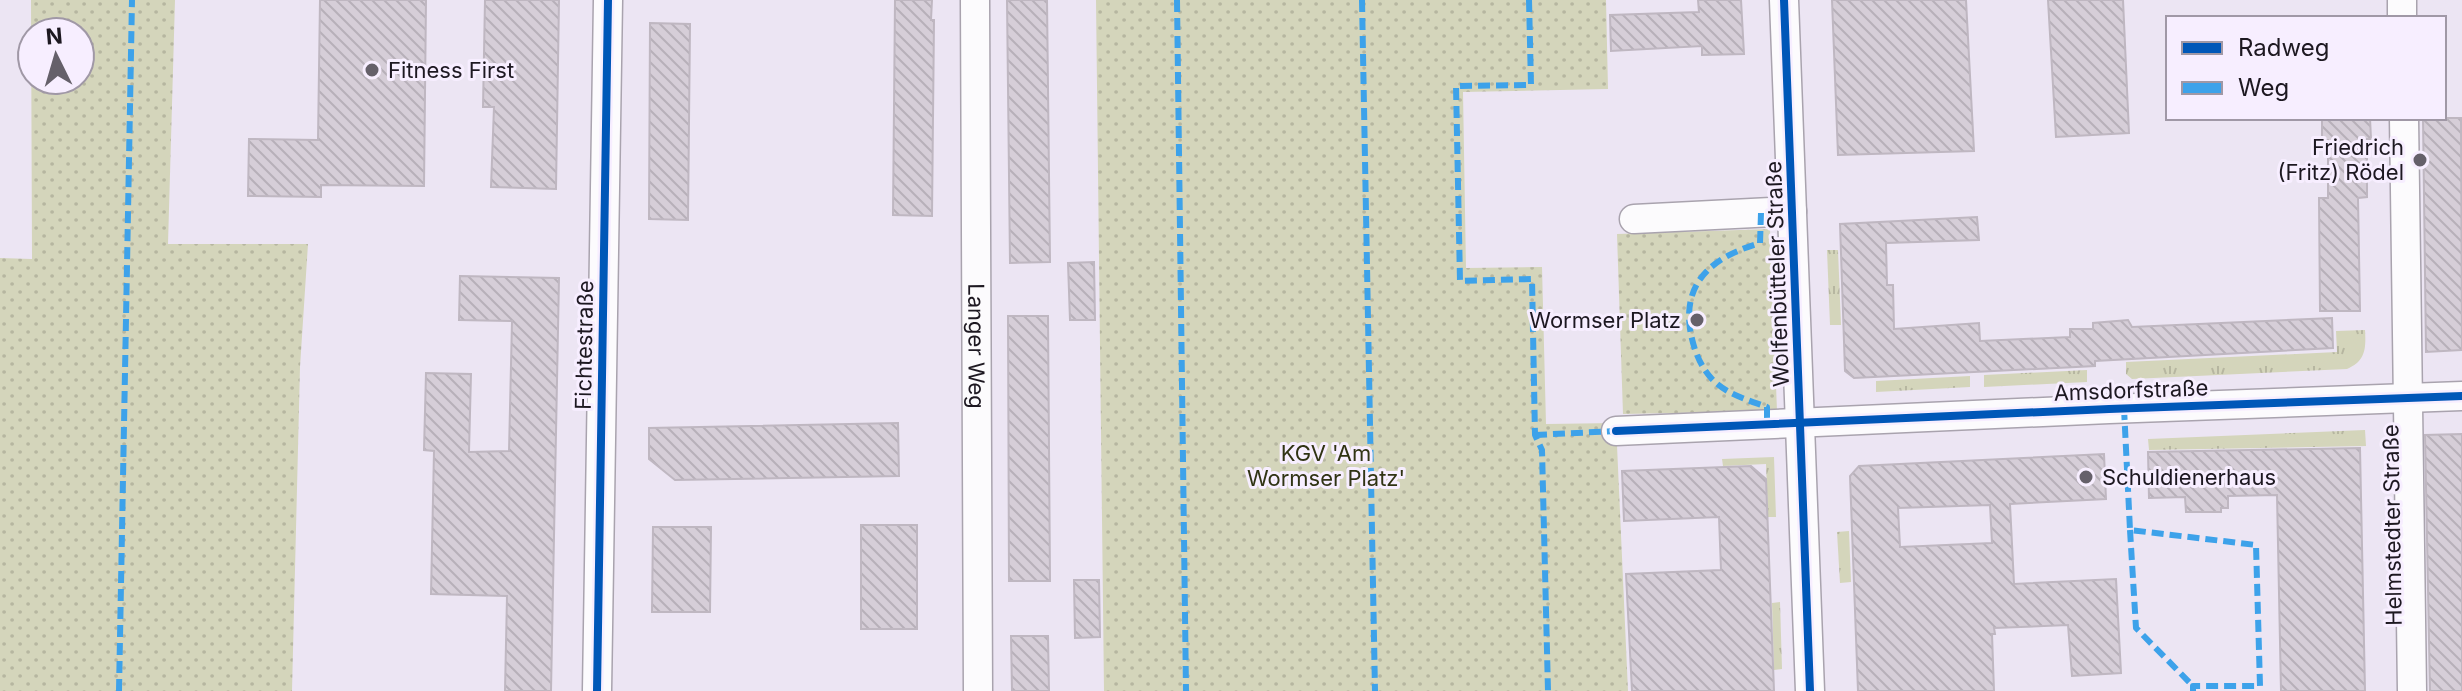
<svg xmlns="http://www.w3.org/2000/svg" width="2462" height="691" font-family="Inter,sans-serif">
<defs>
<pattern id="grass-tufts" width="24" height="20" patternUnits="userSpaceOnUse" patternTransform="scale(2)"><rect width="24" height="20" fill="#d4d5bb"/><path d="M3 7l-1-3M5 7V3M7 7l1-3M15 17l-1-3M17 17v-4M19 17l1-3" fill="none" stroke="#b6b6a0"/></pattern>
<pattern id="park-dots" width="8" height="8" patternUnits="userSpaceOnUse" patternTransform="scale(2)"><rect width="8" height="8" fill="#d4d5bb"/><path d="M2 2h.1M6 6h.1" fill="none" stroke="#b6b6a0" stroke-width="1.8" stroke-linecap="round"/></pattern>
<pattern id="building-back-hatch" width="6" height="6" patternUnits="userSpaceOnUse" patternTransform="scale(2)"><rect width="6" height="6" fill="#d6ced8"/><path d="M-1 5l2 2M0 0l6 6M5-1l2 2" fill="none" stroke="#b7b0b9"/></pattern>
</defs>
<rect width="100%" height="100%" fill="#ece5f3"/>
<g fill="url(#grass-tufts)">
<polygon points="1827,250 1838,250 1841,325 1830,325"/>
<path d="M2365 330C2366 348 2366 361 2347 369L2132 379 2126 374V362L2337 352 2336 331Z"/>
<polygon points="2087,370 2087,382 1984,387 1984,375"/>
<polygon points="1970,376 1970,387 1876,392 1876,381"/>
<polygon points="2365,430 2366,446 2149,450 2148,439"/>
<polygon points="1774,457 1776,517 1768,517 1766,464 1723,466 1722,459"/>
<polygon points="1849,531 1851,582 1840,583 1837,532"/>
<polygon points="1780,602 1782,669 1774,670 1772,603"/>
</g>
<g fill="url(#park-dots)" fill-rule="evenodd">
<path d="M31 0H175L168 244H308L300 367 292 691H0V258L32 259ZM80 32V80H32V32Z"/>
<polygon points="1096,0 1606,0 1608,89 1463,92 1466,268 1542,267 1546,424 1616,423 1628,691 1104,691"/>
<polygon points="1770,229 1777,411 1623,414 1617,234"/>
</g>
<g fill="url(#building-back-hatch)" stroke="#bfb7c1" stroke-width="2" fill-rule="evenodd">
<polygon points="320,0 426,0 424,186 321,185 321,197 248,196 249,139 318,140"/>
<polygon points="485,0 559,0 556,189 491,187 494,107 483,107"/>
<polygon points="895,0 932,0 931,20 934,20 932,216 893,215"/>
<polygon points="1007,0 1047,0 1050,262 1010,263"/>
<polygon points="1698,0 1741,0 1744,54 1702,55 1702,46 1611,51 1610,15 1699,12"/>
<polygon points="1832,0 1966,0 1974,151 1838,155"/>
<polygon points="2048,0 2123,0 2129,133 2056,137"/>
<polygon points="650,23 690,24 688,220 649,219"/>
<polygon points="2322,118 2370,118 2371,139 2367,139 2367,197 2358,198 2360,311 2320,311 2319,198 2328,198 2328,140 2322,140"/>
<polygon points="2423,118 2461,118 2462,350 2426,352"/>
<polygon points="1977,217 1979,240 1886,243 1887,285 1893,285 1894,329 1979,323 1980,341 2070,337 2070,329 2093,329 2093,323 2128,320 2132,327 2332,318 2333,348 2095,361 2095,366 1854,378 1845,371 1840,224"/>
<polygon points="1094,262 1095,320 1070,320 1068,263"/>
<polygon points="460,276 559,278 551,691 505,691 507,596 431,594 434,451 424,450 426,373 471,374 469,452 509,451 512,321 459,320"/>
<polygon points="1008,316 1048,316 1050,581 1009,581"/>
<polygon points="898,423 899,476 675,480 649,459 649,428"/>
<polygon points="2462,434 2462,691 2430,691 2425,435"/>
<polygon points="2360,448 2365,691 2281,691 2277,495 2228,496 2228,508 2221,508 2221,512 2186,512 2185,497 2149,498 2148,452"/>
<path d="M2104 454 2106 499 2010 504 2014 584 2116 579 2121 673 2072 676 2068 625 1994 628 1995 634H1992L1994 691H1858L1850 476 1859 466ZM1990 505 1992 543 1900 547 1898 508Z"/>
<polygon points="1751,466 1766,479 1774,691 1632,691 1626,574 1721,570 1719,517 1624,521 1622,471"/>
<rect x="861" y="525" width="56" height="104"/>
<polygon points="653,527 711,527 710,612 652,612"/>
<polygon points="1074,580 1099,580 1100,637 1075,638"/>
<polygon points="1011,636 1048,636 1049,691 1012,691"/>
</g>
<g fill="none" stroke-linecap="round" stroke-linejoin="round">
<defs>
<g id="minor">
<path id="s1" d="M975 0 978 691"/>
<polyline points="1784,0 1810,691"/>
<polyline points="2402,0 2402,18"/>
<polyline points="2404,118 2412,691"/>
<polyline points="1634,219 1792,211"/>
<polyline points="1616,431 2109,409 2462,396"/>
<polyline points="597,691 608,0"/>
</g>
</defs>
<use href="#minor" stroke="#a9a3ae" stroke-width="31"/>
<use href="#minor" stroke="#fcfbfd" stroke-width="28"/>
<g stroke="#3da2ea" stroke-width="6" stroke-dasharray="12 6" stroke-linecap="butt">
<polyline points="1177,0 1186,691"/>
<polyline points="1362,0 1375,691"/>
<polyline points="1529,0 1531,85 1456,86 1460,281 1532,279 1535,435 1542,450 1548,691"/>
<path d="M1761 213 1760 243C1716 256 1683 279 1690 329 1693 347 1699 365 1712 379 1726 394 1748 400 1767 407V424"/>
<polyline points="2124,408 2130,530 2256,545 2260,686 2193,686 2193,691"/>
<polyline points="1535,435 1616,431"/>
<polyline points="2130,530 2136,628 2193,686"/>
<polyline points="119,691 132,0"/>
</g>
<defs>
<g id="cycleway">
<polyline points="1784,0 1810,691"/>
<polyline points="1616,431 2109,409 2462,396"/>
<polyline points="597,691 608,0"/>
</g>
</defs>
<use href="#cycleway" stroke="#f7eeff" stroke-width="13"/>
<use href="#cycleway" stroke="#0057b8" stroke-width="8"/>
</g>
<g fill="#65606a" stroke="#f7eeff" stroke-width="3">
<circle cx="372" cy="70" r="8"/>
<circle cx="2420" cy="160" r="8"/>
<circle cx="1697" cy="320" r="8"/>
<circle cx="2086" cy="477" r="8"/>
</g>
<g text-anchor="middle" stroke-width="6" stroke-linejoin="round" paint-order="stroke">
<g font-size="22" fill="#1d1821" stroke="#f7eeff" text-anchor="start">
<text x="388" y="78">Fitness First</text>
<text x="2404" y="155" text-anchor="end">Friedrich<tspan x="2404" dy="25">(Fritz) Rödel</tspan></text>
<text x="1681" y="328" text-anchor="end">Wormser Platz</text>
<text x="2102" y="485">Schuldienerhaus</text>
</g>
<g font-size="22" fill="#1d1821" stroke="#f7eeff">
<text transform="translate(1777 274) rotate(-92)" y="8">Wolfenbütteler Straße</text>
<text transform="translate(584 345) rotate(-89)" y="8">Fichtestraße</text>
<text dy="8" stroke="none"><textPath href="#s1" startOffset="346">Langer Weg</textPath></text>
<text transform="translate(2131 390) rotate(-2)" y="8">Amsdorfstraße</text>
<text transform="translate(2392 525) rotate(-91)" y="8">Helmstedter Straße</text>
</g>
<g font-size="22" fill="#303314" stroke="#f7eeff">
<text x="1326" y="461">KGV 'Am<tspan x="1326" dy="25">Wormser Platz'</tspan></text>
</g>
</g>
<rect x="2166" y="16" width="280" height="104" fill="#f7eeff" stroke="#a098a6" stroke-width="2"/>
<rect x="2182" y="42" width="40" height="12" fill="#0057b8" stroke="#a098a6" stroke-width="2"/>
<text x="2238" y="56" font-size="24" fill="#1d1821">Radweg</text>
<rect x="2182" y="82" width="40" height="12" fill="#3da2ea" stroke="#a098a6" stroke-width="2"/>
<text x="2238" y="96" font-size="24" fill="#1d1821">Weg</text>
<g transform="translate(56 56) rotate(355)"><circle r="38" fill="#f7eeff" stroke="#a098a6" stroke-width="2"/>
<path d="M0-6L14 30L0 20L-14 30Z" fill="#65606a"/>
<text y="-12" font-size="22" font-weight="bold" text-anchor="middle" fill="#1d1821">N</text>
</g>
</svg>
